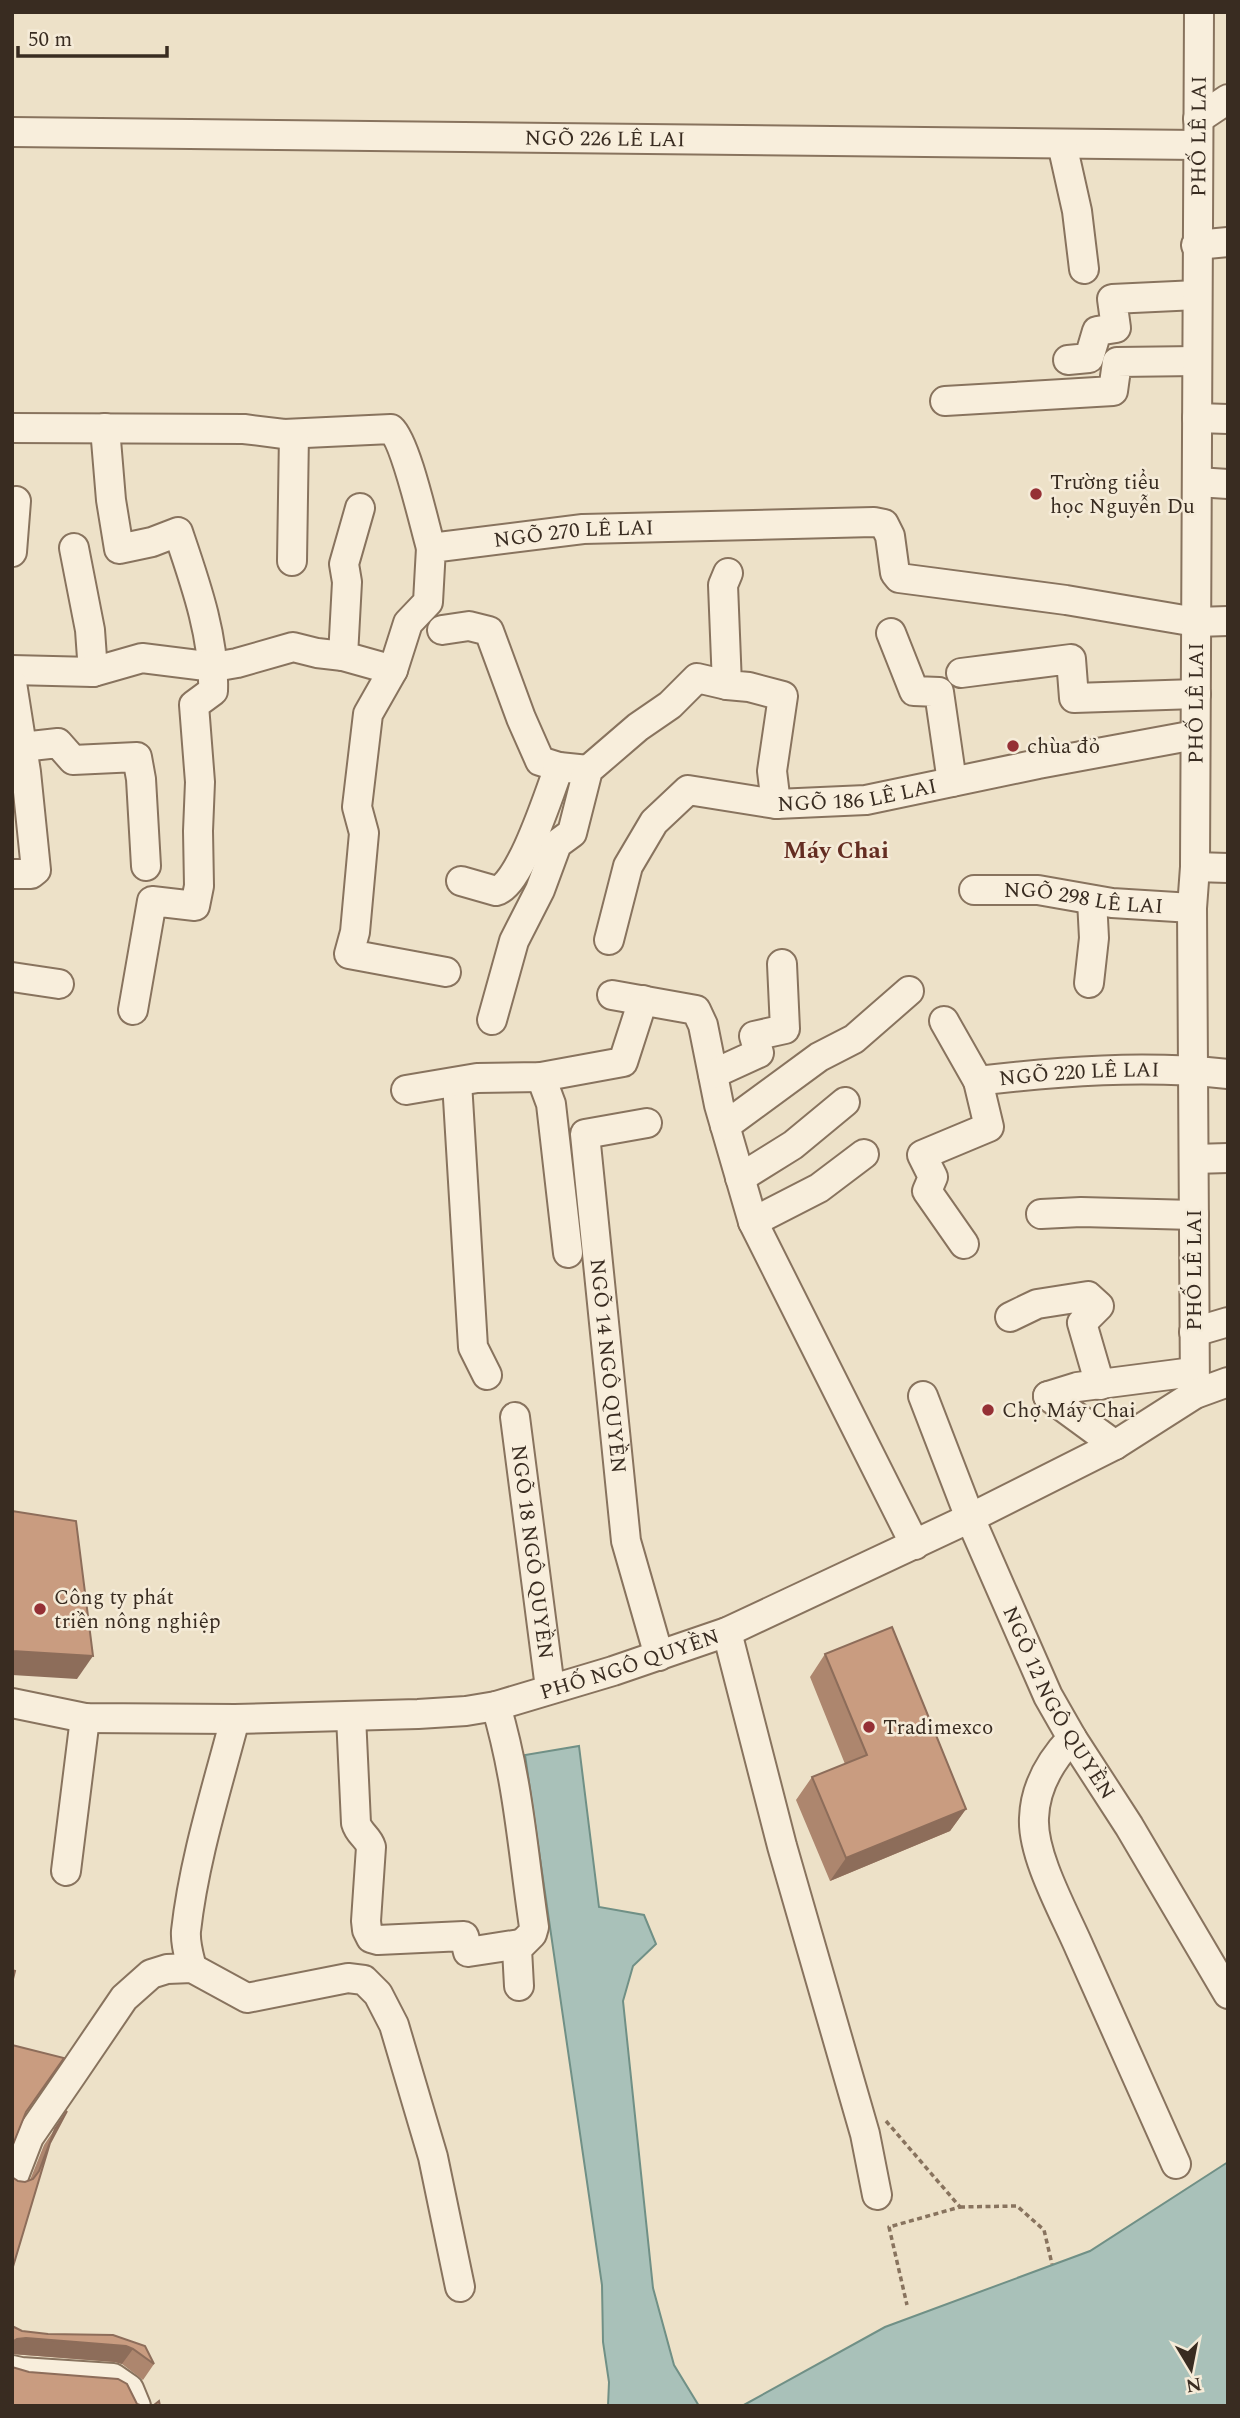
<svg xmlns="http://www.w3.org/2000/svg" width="1240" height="2418" font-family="Spectral,serif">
<rect width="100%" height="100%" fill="#ede1c8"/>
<g fill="#a9c1b9" stroke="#709086" stroke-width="2">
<polygon points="579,1746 599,1907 644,1915 656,1944 633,1966 623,2001 653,2288 674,2365 699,2406 608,2406 609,2382 603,2342 602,2285 525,1755"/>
<polygon points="1228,2162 1228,2406 742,2406 885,2327 1090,2251"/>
</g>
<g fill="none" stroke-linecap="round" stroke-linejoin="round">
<defs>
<g id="minor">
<polyline points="1198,119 1228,99"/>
<path id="s1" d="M12 132 1198 145"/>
<polyline points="1062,144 1077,211 1084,269"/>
<polyline points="1196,245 1228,242"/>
<polyline points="1068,360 1089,358 1097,331 1116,328 1112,299 1197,295"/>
<polyline points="945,401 1113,391 1117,362 1197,361"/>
<polyline points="1197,418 1228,419"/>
<path d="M12 428 244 429 284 434 391 429C406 442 424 524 431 548"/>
<path d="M105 428 111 500 119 549 152 542 178 532C195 582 215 638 213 691L194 705 200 782 198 831 199 886 195 906 152 901 133 1010"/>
<polyline points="1197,482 1228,484"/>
<polyline points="360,508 344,564 347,582 343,656 393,670"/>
<polyline points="74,548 90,630 93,672"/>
<polyline points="12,552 16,501"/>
<polyline points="292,561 294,434"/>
<polyline points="728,573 723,585 727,685 749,687 783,696 772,771 776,804"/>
<polyline points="442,630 469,626 489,631 521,718 540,761 559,767 588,770"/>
<polyline points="891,633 914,691 939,692 952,782"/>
<polyline points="12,670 93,672 142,658 214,667 237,663 293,647 317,653 343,656"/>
<polyline points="961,673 1071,659 1074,698 1196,694"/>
<polyline points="12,683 26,772 36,870 31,874 12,874"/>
<polyline points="22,747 58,743 73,760 137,757 141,779 146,866"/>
<polyline points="1195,867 1228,868"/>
<path d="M461 881 496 891C520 886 550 791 559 767"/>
<path id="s2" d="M974 890H1038L1112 903 1192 908"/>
<path id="s3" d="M609 940 628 866 654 822 688 790 776 804 866 800 1038 764 1195 735"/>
<path id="s4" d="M446 972 349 954 355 932 364 833 357 807 368 714 393 670 408 623 428 602 431 548 583 529 874 522 884 524 890 536 895 573 899 578 1066 600 1196 622 1228 621"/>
<polyline points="12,977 59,984"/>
<polyline points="1089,983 1094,938 1092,900"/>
<polyline points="612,995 696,1010 703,1025 719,1105 753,1222 915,1545"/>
<polyline points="492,1020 514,941 540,890 557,844 572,833 588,770 638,727 670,705 697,678 727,685"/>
<polyline points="944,1021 978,1081"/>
<polyline points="713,1074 759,1053 754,1036 785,1029 782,964"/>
<polyline points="541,1077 551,1104 568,1253"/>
<polyline points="457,1082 473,1347 487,1375"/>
<polyline points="406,1090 477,1078 541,1077 623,1062 643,1000"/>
<path id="s5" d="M647 1123 585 1134 626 1541 659 1656"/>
<polyline points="725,1126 819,1057 854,1039 909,991"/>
<polyline points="1194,1159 1228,1158"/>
<polyline points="740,1178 793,1145 845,1102"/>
<polyline points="1041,1214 1081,1212 1194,1215"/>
<polyline points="753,1222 819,1188 864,1154"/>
<path id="s6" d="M964 1244 927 1191 933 1177 922 1155 989 1127 978 1081C1060 1071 1145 1065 1228 1074"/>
<polyline points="1010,1317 1037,1304 1088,1296 1099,1306 1082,1323 1100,1385"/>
<polyline points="1194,1332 1228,1322"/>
<path id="s7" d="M1195 1394 1192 908 1195 867 1199 12"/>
<path id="s8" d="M923 1396 970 1518 1048 1696 1072 1738 1129 1826 1228 1994"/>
<polyline points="1048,1396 1077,1387 1193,1372"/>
<polyline points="1048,1396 1115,1445"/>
<path id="s9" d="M515 1417 550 1688"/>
<polyline points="727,1632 782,1846 865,2134 877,2195"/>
<path id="s10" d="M12 1703 85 1718 235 1719 418 1714 466 1711 496 1706 613 1671 727 1632 970 1518 1115 1445 1195 1394 1228 1382"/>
<path d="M496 1706C518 1779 523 1852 534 1927L532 1934 517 1949 519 1986"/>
<path d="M351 1716 356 1823C359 1834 368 1837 371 1847L366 1921 367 1930 371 1938 378 1940 464 1936 468 1952 520 1944"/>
<path d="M1072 1738C1051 1760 1035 1787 1034 1818 1032 1856 1065 1914 1080 1949 1112 2021 1144 2092 1176 2164"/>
<polyline points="66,1871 85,1718"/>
<path d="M192 1968C189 1956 185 1944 186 1931 194 1859 217 1788 235 1719"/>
<polyline points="12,2181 29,2137 71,2076 124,1998 151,1974 167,1969 192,1968 247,1998 348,1978 364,1980 378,1994 394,2025 433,2157 460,2287"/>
<polyline points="12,2370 21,2372 113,2378 129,2389 136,2406"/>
</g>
</defs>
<use href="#minor" stroke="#88735e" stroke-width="32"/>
<g stroke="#88735e" stroke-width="3.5" stroke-dasharray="5 3.5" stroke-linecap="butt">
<polyline points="886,2121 960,2207 889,2227 907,2305"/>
<polyline points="960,2207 1017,2206 1044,2230 1052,2264"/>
</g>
<use href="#minor" stroke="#f8eedc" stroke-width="28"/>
</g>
<g fill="#ad866e">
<polygon points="825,1654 966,1809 950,1831 830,1881 796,1800 812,1777 845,1764 810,1677"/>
<polygon points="67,2111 50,2143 12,2270 18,2181 25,2182 30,2180 44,2145"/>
<polygon points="12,2326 22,2331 145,2346 154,2364 143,2380 122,2364 115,2362 12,2354"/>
</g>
<g fill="#8d6d5a">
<polygon points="12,1651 93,1656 77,1679 12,1675"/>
<polygon points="966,1809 950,1831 830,1881 846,1858"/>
<polygon points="26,2338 126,2346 133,2349 122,2364 115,2362 12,2354 12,2342 17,2339"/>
</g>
<g fill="#c99c80" stroke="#8d6d5a" stroke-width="2">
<polygon points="12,1511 76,1521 93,1656 12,1651"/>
<polygon points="892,1627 966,1809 846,1858 812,1777 867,1755 825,1654"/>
<polygon points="12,1970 15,1971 12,1983"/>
<polygon points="12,2045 64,2058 26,2112 12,2147"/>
<polygon points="67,2111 50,2143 12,2270 12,2177 18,2181 25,2182 33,2179 39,2171 55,2129"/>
<polygon points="12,2326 22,2331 48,2334 113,2335 145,2346 154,2364 133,2349 126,2346 26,2338 17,2339 12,2342"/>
<polygon points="12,2367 29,2372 118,2379 127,2384 137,2404 143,2406 12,2406"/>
<polygon points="159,2401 160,2406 151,2406 154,2405"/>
</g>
<g fill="#953035" stroke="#f5ebd8" stroke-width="2.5">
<circle cx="1036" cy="494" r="7"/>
<circle cx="1013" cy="746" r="7"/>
<circle cx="988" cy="1410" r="7"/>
<circle cx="40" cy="1609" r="7"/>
<circle cx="869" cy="1727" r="7"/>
</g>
<g text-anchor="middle" stroke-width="5" stroke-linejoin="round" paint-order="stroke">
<g font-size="21" fill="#392c21" stroke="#f5ebd8">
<text dy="7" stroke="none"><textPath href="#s7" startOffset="1258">PHỐ LÊ LAI</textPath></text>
<text dy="7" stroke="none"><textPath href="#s1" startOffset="593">NGÕ 226 LÊ LAI</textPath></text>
<text dy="7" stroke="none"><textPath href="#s4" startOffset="668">NGÕ 270 LÊ LAI</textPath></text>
<text dy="7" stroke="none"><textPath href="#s7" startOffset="691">PHỐ LÊ LAI</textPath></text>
<text dy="7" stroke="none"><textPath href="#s3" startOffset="345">NGÕ 186 LÊ LAI</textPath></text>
<text dy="7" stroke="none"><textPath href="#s2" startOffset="110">NGÕ 298 LÊ LAI</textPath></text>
<text dy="7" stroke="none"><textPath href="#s6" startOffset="326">NGÕ 220 LÊ LAI</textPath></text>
<text transform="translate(1194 1270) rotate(-90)" y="7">PHỐ LÊ LAI</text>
<text dy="7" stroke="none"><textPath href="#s5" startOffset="296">NGÕ 14 NGÔ QUYỀN</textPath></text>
<text dy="7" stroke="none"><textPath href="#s9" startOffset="136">NGÕ 18 NGÔ QUYỀN</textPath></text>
<text dy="7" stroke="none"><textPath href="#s10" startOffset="626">PHỐ NGÔ QUYỀN</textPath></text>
<text dy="7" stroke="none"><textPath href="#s8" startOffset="336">NGÕ 12 NGÔ QUYỀN</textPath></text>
</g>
<g font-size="21" fill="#392c21" stroke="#f5ebd8" text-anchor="start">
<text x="1050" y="489">Trường tiểu<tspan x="1050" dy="24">học Nguyễn Du</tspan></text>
<text x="1027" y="753">chùa đỏ</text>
<text x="1002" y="1417">Chợ Máy Chai</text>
<text x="54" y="1604">Công ty phát<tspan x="54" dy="24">triền nông nghiệp</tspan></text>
<text x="883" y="1734">Tradimexco</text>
</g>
<g font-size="24" font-weight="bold" fill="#642d22" stroke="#f5ebd8">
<text x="836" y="858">Máy Chai</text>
</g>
</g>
<rect width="1240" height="2418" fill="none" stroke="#392c21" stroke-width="28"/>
<g transform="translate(1191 2369) rotate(170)" stroke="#f5ebd8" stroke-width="5" paint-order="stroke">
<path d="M0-5L12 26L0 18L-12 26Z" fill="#392c21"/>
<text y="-10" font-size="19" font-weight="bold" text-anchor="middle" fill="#392c21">N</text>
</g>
<path d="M18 46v10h149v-10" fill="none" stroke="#392c21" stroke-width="3.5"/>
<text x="28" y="46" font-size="21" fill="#392c21" stroke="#f5ebd8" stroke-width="5" paint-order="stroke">50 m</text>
</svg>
